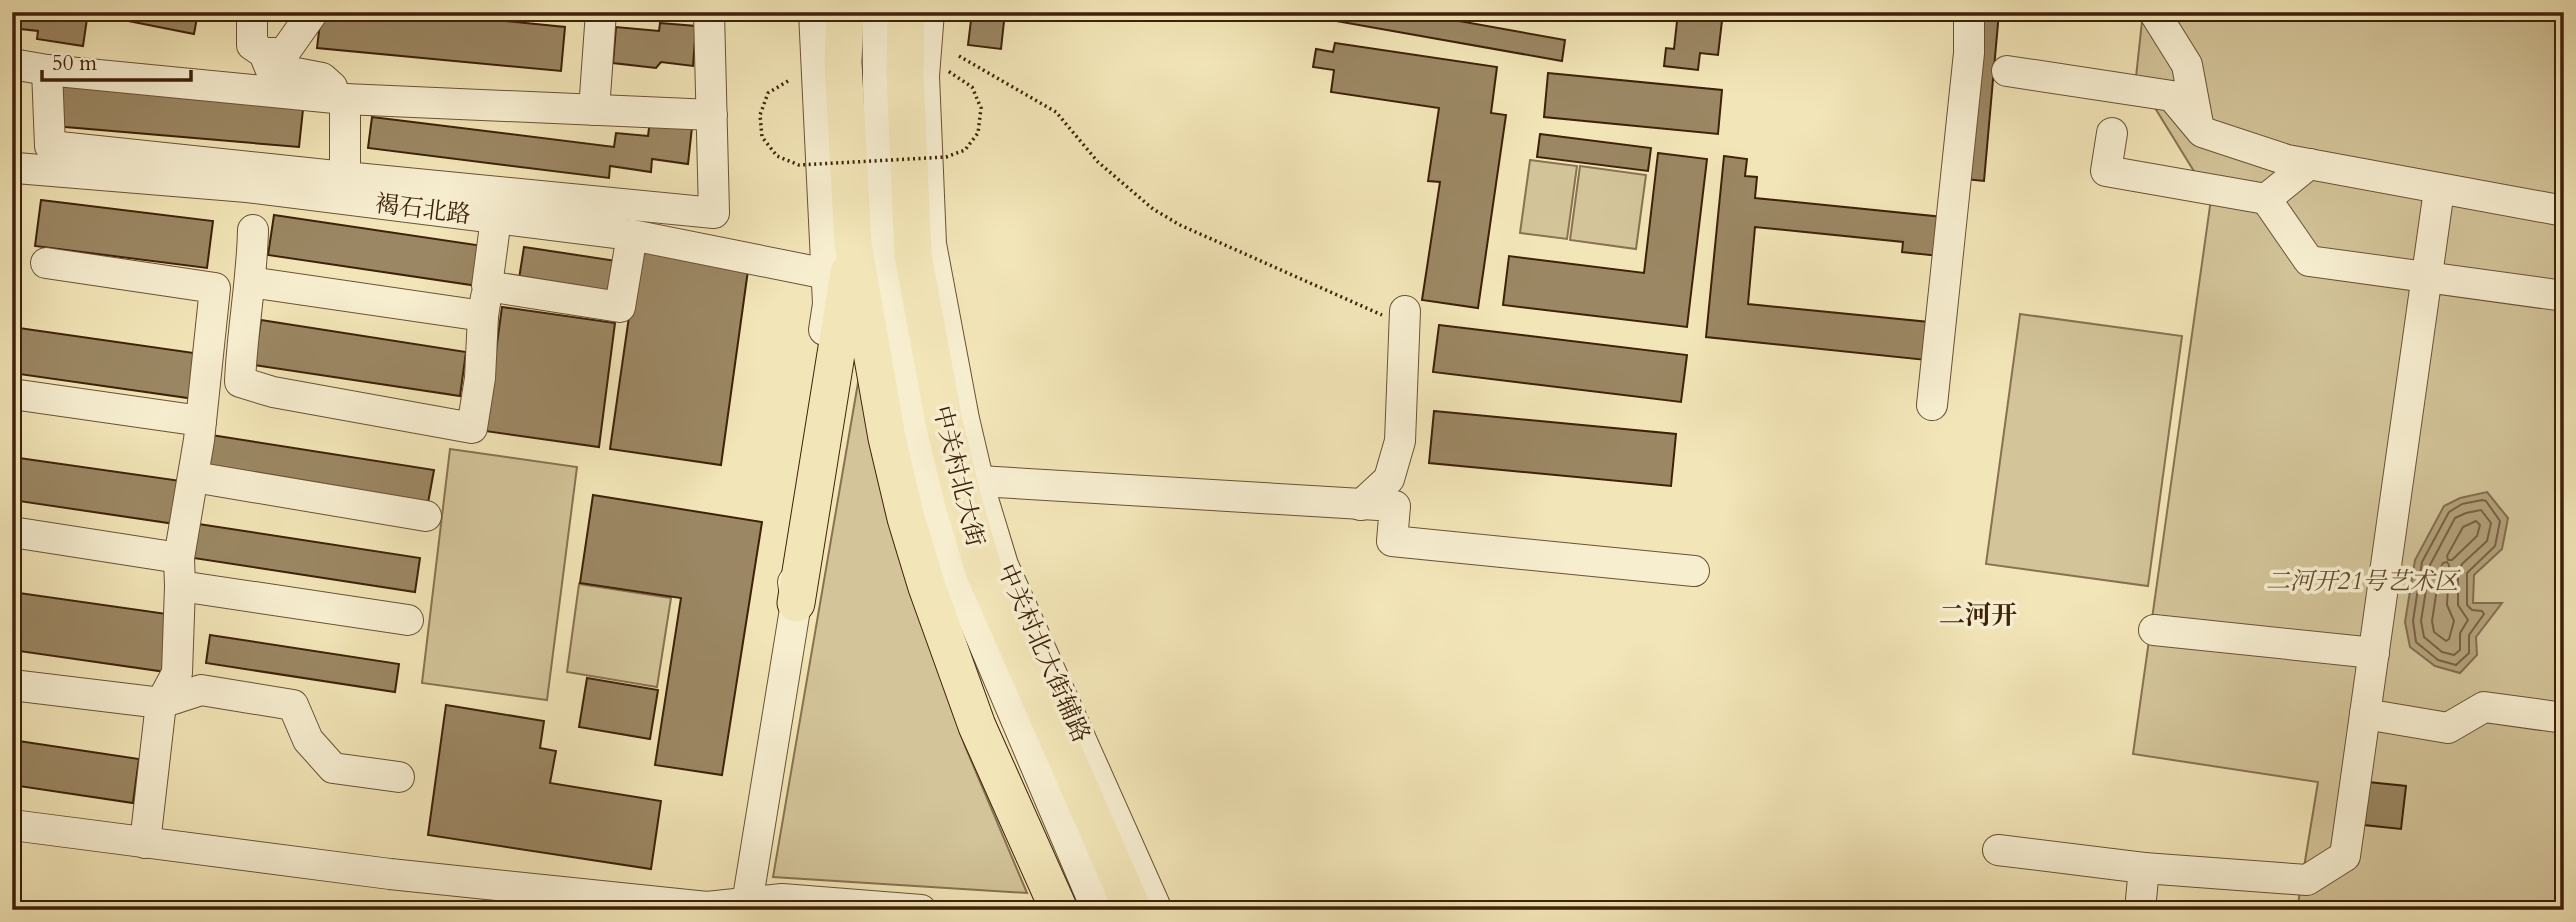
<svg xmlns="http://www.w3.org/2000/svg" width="2576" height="922" font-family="Cardo,'Noto Serif SC',serif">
<rect width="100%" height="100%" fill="#f2e5b7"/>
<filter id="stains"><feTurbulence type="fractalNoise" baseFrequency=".00286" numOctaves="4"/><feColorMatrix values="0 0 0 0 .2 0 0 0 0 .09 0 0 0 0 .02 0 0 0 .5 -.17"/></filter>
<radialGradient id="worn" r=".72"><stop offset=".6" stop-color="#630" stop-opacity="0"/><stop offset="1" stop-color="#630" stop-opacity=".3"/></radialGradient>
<g fill="#d3c499" stroke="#887251" stroke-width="2">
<polygon points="2143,12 2564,12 2564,910 2297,910 2318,782 2133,754 2211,199 2136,77"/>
<polygon points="1530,160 1577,166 1567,239 1520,233"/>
<polygon points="1580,166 1646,175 1636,249 1570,240"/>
<polygon points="2020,314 2182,336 2148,586 1986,564"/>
<polygon points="859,377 902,564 965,746 1027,893 773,877"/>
<polygon points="450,449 577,467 547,700 422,683"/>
<polygon points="579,584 671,598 657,687 567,672"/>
</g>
<polygon fill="#b4a27c" stroke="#846e4e" stroke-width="2" points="2487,492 2508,518 2502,549 2474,575 2473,603 2502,603 2476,637 2477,655 2460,673 2435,666 2410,647 2405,622 2415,560 2444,506 2460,498"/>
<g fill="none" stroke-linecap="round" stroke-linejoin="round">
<g stroke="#786242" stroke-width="2">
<polygon points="2482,500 2486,501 2500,521 2495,546 2467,573 2467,605 2472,610 2482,611 2484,614 2469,635 2469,653 2456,665 2438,660 2416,642 2413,621 2422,562 2449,512 2462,504"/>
<polygon points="2481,510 2491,523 2487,541 2462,564 2458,572 2458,605 2468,620 2460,633 2460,650 2454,655 2442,652 2424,637 2421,621 2430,565 2455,518 2466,513"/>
<polygon points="2476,521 2480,525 2477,536 2452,560 2448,560 2447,556 2463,527"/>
<polygon points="2447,562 2449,565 2447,605 2454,621 2449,639 2446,641 2434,632 2432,621 2440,569 2443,563"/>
</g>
</g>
<g fill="#9b8763" stroke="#3d2109" stroke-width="2">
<polygon points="12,12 88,12 83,46 37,39 38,31 12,28"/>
<polygon points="109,12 198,12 194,34 108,17"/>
<polygon points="359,12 415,12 565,27 561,71 317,48 321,14 358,18"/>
<polygon points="972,12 1005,12 1001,49 968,45"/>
<polygon points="1338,12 1409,12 1565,40 1562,61 1336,21"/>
<polygon points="1678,12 1723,12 1718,55 1700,53 1698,70 1664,66 1666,48 1674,49"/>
<polygon points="1980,12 1999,12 1984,181 1965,179"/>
<polygon points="660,23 696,26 693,66 661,62 656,68 613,63 616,27 659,31"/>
<polygon points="1335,43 1497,67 1491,113 1506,115 1478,308 1422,300 1440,182 1428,181 1439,108 1331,92 1334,70 1313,67 1316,49 1333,52"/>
<polygon points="1548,73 1722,90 1718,134 1544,117"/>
<polygon points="54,85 304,100 299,147 54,126"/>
<polygon points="372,117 614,147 616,133 648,136 650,121 692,127 688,164 652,159 651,172 610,166 609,178 368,148"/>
<polygon points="1540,134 1651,148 1648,171 1537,157"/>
<polygon points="1658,153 1707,159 1687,327 1503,305 1509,256 1644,273"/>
<polygon points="1724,156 1747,159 1745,176 1757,177 1755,198 1943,217 1939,256 1902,252 1903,242 1755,227 1748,304 1929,322 1926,360 1706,337"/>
<polygon points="41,200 213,221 207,268 35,246"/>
<polygon points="274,215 483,246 478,286 268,255"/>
<polygon points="524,247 623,262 617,300 518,285"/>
<polygon points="639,247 749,263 721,465 610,449"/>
<polygon points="502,307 615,323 599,447 485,431"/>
<polygon points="261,320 466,352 460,396 254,365"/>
<polygon points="1439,325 1687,355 1681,402 1433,372"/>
<polygon points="12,327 208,355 202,400 12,373"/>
<polygon points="1434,411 1676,434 1671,486 1429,463"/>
<polygon points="205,434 434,470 428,503 200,467"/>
<polygon points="12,457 188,482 182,525 12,500"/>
<polygon points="593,495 762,522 722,775 655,765 681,598 580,583"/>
<polygon points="192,523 420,558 415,592 187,557"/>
<polygon points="12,592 174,615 166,672 12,650"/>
<polygon points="210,635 399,664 395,692 206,663"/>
<polygon points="587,678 658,690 650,739 579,727"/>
<polygon points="446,705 544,721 540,748 556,751 550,783 661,801 651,869 428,835"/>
<polygon points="12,740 139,759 133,803 12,785"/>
<polygon points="2368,782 2406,786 2401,829 2364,825"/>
</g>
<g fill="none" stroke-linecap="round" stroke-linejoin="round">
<defs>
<g id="minor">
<polyline points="252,12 252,45 264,53"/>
<polyline points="313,12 284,53 264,53 270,68 322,78 332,87"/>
<polyline points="709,12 714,213 345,177 345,99 712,115"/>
<polyline points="814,12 828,304 824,330"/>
<polyline points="877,12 880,230 884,274 915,427 936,511 955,576 1097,910"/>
<polyline points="929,12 924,76 931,244 964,419 982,496 1003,565 1157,910"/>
<polyline points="2154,12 2187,65 2198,124"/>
<polyline points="12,64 47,70"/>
<polyline points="2007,71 2172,96 2202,132 2287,160 2564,211"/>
<polyline points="345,99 47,70 50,146 345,177"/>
<polyline points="594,110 601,12"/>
<polyline points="2112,133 2106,171 2266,199 2309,164"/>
<polyline points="16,168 247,187 632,235 827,274"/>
<polyline points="2266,199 2309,261 2564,296"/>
<polyline points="496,218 487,286 620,307 632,235"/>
<path d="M253 230C252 281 242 331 240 382L273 392 472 428 480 378 483 316"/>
<polyline points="46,263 215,288 199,440 179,558 180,586 408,620"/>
<polyline points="250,282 483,316 486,297"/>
<polyline points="12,394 201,421"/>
<polyline points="1932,405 1969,53 1969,12"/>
<polyline points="194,477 426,516"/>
<polyline points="979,481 1395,506 1392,541 1694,571"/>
<polyline points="1361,505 1389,479 1400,441 1405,311"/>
<polyline points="12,532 179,558"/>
<polyline points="2154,630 2374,653"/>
<polyline points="12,685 161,703 201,690 293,705 308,740 333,768 399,777"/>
<polyline points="2365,714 2448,728 2484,707 2564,718"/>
<polyline points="12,825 390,874 707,907 782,899 921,910"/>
<polyline points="145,843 161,703 177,673 180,586"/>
<polyline points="1998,850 2144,868"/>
<polyline points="746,910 796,603 793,582"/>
<polyline points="2140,910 2144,868 2307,880 2345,856 2439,190"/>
</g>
<g id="major">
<polyline points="845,12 843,62 853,244 887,438 906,518 927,587 977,726 1059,910"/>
<polyline points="906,12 905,73 913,255 944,422 963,500 983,568 1133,910"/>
<polyline points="796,603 849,273"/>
</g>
</defs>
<use href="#minor" stroke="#6a5234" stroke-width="32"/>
<use href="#major" stroke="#3d2109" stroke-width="39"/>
<polyline stroke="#3d2109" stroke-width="3.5" stroke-dasharray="2 3.5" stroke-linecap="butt" points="959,56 1056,112 1098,162 1153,209 1180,225 1382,315"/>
<use href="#minor" stroke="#f7eed0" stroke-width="30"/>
<use href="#major" stroke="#f2e5b7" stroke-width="37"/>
<polyline stroke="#3d2109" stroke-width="3.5" stroke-dasharray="2 3.5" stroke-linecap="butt" points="788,81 768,93 760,115 762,137 777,156 799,165 946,157 965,150 978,133 981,108 972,87 948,71"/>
</g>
<g text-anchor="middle" stroke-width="7" stroke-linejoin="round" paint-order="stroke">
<g font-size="24" fill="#3d2109" stroke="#f7eed0">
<text transform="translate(423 209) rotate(7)" y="8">褐石北路</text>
<text transform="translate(959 476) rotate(76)" y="8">中关村北大街</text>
<text transform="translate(1044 653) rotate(66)" y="8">中关村北大街辅路</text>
</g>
<g font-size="24" font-style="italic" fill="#624a2d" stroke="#f7eed0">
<text x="2362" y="589">二河开21号艺术区</text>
</g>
<g font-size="26" font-weight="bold" fill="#3d2109" stroke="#f7eed0">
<text x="1978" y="624">二河开</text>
</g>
</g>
<rect width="2576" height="922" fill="none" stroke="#f2e5b7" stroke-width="42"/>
<rect x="14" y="14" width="2548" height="894" fill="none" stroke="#3d2109" stroke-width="3.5"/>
<rect x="21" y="21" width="2534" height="880" fill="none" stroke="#3d2109" stroke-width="2"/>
<path d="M42 70v10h149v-10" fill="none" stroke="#3d2109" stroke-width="3.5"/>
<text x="52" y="70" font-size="21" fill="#3d2109" stroke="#f7eed0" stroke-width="5" paint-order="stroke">50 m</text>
<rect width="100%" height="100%" filter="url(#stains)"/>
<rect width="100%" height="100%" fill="url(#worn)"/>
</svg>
